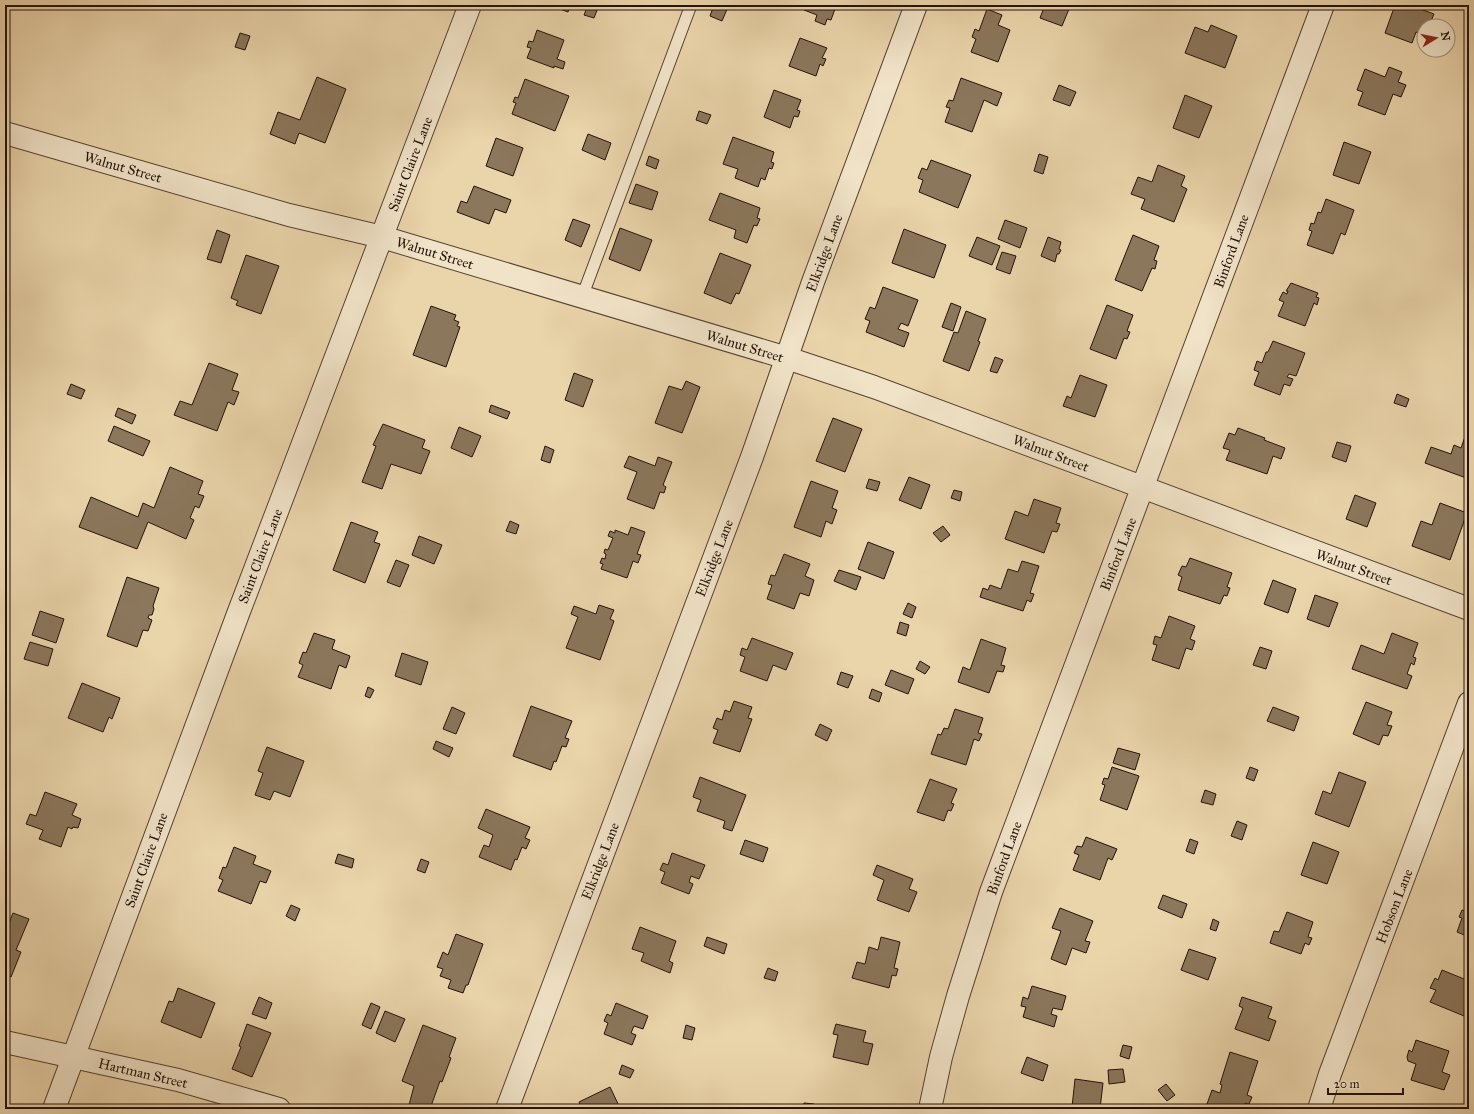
<svg xmlns="http://www.w3.org/2000/svg" width="1474" height="1114" font-family="'IM FELL Great Primer',serif">
<rect width="100%" height="100%" fill="#ead4aa"/>
<filter id="stains"><feTurbulence type="fractalNoise" baseFrequency=".005" numOctaves="4"/><feColorMatrix values="0 0 0 0 .2 0 0 0 0 .09 0 0 0 0 .02 0 0 0 .5 -.17"/></filter>
<radialGradient id="worn" r=".72"><stop offset=".6" stop-color="#630" stop-opacity="0"/><stop offset="1" stop-color="#630" stop-opacity=".3"/></radialGradient>
<g fill="#8b775c" stroke="#241208">
<polygon points="549,5 571,5 568,12"/>
<polygon points="588,5 599,5 594,18 584,15"/>
<polygon points="714,5 723,5 728,7 722,21 710,16"/>
<polygon points="806,5 840,5 838,10 835,9 831,20 827,19 825,25 815,21 817,15 804,10"/>
<polygon points="1045,5 1059,5 1069,9 1062,26 1040,18"/>
<polygon points="1395,5 1409,5 1434,14 1429,26 1424,26 1424,35 1416,32 1412,43 1385,33"/>
<polygon points="987,9 1002,15 998,25 1010,30 998,62 971,52 976,39 972,37 975,29 979,31"/>
<polygon points="1211,25 1237,36 1225,68 1185,53 1195,27 1208,32"/>
<polygon points="537,30 564,40 557,59 565,62 563,69 554,66 554,68 527,58 531,48 527,47 529,41 533,42"/>
<polygon points="240,33 250,36 245,50 235,47"/>
<polygon points="800,38 827,48 822,58 826,59 823,66 820,64 816,76 789,66"/>
<polygon points="1389,67 1402,72 1398,82 1406,85 1401,97 1393,94 1385,115 1358,105 1363,92 1357,90 1365,69 1385,77"/>
<polygon points="317,77 346,89 325,143 299,133 295,144 270,134 278,112 300,120"/>
<polygon points="961,78 1002,93 997,106 984,100 972,132 945,122 950,108 946,107 949,100 953,101"/>
<polygon points="525,79 569,96 555,131 512,114 516,103 513,102 515,97 518,98"/>
<polygon points="1059,85 1076,92 1070,106 1053,100"/>
<polygon points="774,90 801,100 797,110 800,111 798,117 794,116 790,128 764,117"/>
<polygon points="1185,95 1212,106 1199,138 1173,128"/>
<polygon points="699,111 711,115 707,124 696,120"/>
<polygon points="588,134 611,143 605,160 582,150"/>
<polygon points="733,137 774,152 771,162 774,163 772,169 769,168 765,180 761,178 758,187 735,178 738,169 723,164"/>
<polygon points="496,138 523,148 513,176 486,166"/>
<polygon points="1344,142 1371,152 1359,184 1333,175"/>
<polygon points="1039,154 1048,157 1043,174 1034,171"/>
<polygon points="649,156 659,160 656,169 646,165"/>
<polygon points="931,160 971,175 958,208 919,192 923,180 918,178 922,168 927,170"/>
<polygon points="1158,165 1185,176 1181,186 1187,189 1174,222 1141,209 1145,199 1131,194 1138,177 1152,182"/>
<polygon points="636,184 658,192 652,210 629,203"/>
<polygon points="474,186 511,200 506,213 495,209 489,224 457,212 461,201 467,203"/>
<polygon points="720,193 760,208 757,218 760,219 757,226 754,225 747,243 734,238 736,230 709,220"/>
<polygon points="1326,199 1354,210 1345,235 1341,233 1333,254 1307,245 1312,231 1309,230 1311,223 1314,224 1318,212 1321,213"/>
<polygon points="573,219 590,225 581,247 565,240"/>
<polygon points="1005,220 1027,228 1020,248 998,239"/>
<polygon points="620,228 652,240 640,271 609,259"/>
<polygon points="904,229 946,245 934,278 892,263"/>
<polygon points="217,230 230,235 221,263 207,259"/>
<polygon points="1133,235 1159,246 1154,260 1157,261 1155,269 1152,268 1142,291 1115,280"/>
<polygon points="977,237 1000,246 992,265 969,256"/>
<polygon points="1048,237 1061,242 1059,249 1061,250 1059,254 1057,254 1055,262 1041,256"/>
<polygon points="1002,252 1016,256 1010,274 996,269"/>
<polygon points="720,253 751,265 739,294 736,293 731,304 704,293"/>
<polygon points="246,255 279,266 261,314 236,305 238,301 231,298"/>
<polygon points="1291,283 1318,293 1316,297 1319,298 1317,305 1314,303 1305,326 1278,316 1284,302 1279,300 1283,292 1287,294 1288,291 1286,291"/>
<polygon points="883,287 918,300 908,326 901,323 898,329 909,333 904,347 866,332 870,321 865,319 870,307 875,309"/>
<polygon points="951,303 961,307 953,331 942,327"/>
<polygon points="1107,305 1133,315 1127,331 1130,332 1127,339 1124,338 1116,359 1090,349"/>
<polygon points="431,306 456,315 454,320 459,322 457,326 460,327 446,367 413,355"/>
<polygon points="966,311 986,319 978,341 980,342 969,371 943,361 954,332 958,333"/>
<polygon points="1273,341 1305,353 1296,376 1289,374 1287,377 1293,379 1290,386 1284,384 1280,395 1254,385 1259,372 1254,370 1257,361 1262,363 1266,352 1268,352"/>
<polygon points="995,357 1003,360 997,373 990,371"/>
<polygon points="209,363 238,374 232,390 239,392 234,405 228,402 217,431 174,415 180,401 192,405"/>
<polygon points="574,373 593,380 583,407 565,400"/>
<polygon points="1080,375 1107,385 1095,417 1063,406 1067,396 1071,398"/>
<polygon points="686,381 700,387 682,433 655,423 669,386 682,390"/>
<polygon points="71,384 85,390 81,399 67,394"/>
<polygon points="1397,394 1409,399 1406,407 1394,403"/>
<polygon points="491,405 510,412 507,419 489,412"/>
<polygon points="118,408 136,415 132,424 115,416"/>
<polygon points="833,418 862,429 845,472 816,461"/>
<polygon points="383,424 425,440 422,448 430,451 421,474 391,464 382,489 362,482 376,446 373,445"/>
<polygon points="114,426 150,441 143,456 108,441"/>
<polygon points="459,427 481,436 472,457 451,448"/>
<polygon points="1238,428 1265,438 1264,440 1285,448 1281,459 1273,456 1267,474 1226,460 1230,450 1223,448 1229,433 1235,435"/>
<polygon points="1468,428 1469,479 1425,463 1431,447 1451,454 1454,445 1461,448"/>
<polygon points="1337,442 1351,446 1346,462 1332,457"/>
<polygon points="545,446 554,450 550,463 541,460"/>
<polygon points="629,456 655,466 658,457 672,462 663,485 666,487 664,493 660,492 654,509 627,499 637,472 624,467"/>
<polygon points="170,467 203,481 198,494 204,496 199,508 195,506 190,518 194,520 186,539 148,522 137,549 79,527 91,497 138,517 143,503 154,508"/>
<polygon points="909,477 930,485 921,509 899,500"/>
<polygon points="869,479 880,482 877,491 866,488"/>
<polygon points="811,481 838,491 832,508 837,510 832,524 826,521 821,537 794,527"/>
<polygon points="954,490 962,492 960,501 951,498"/>
<polygon points="1355,495 1376,503 1367,527 1346,519"/>
<polygon points="1034,499 1061,508 1056,523 1060,524 1057,532 1052,531 1044,553 1005,539 1015,511 1028,516"/>
<polygon points="1440,503 1467,513 1450,560 1412,546 1421,521 1432,525"/>
<polygon points="510,521 519,525 516,534 506,531"/>
<polygon points="351,522 378,532 374,542 380,544 365,583 333,570"/>
<polygon points="943,526 950,535 941,542 933,533"/>
<polygon points="631,527 645,532 637,554 641,555 638,563 633,561 627,578 601,569 603,564 600,563 602,558 605,559 606,554 604,553 605,549 608,550 613,538 608,536 610,531 615,533 615,530 628,535"/>
<polygon points="419,536 442,545 434,564 412,555"/>
<polygon points="868,542 894,552 884,579 858,569"/>
<polygon points="784,554 810,564 805,576 814,580 809,596 800,593 794,609 767,599 772,585 768,584 771,575 775,576"/>
<polygon points="1190,558 1232,573 1227,587 1230,588 1227,596 1224,595 1220,604 1178,590 1182,577 1178,575 1182,566 1186,567"/>
<polygon points="396,560 409,565 400,587 387,582"/>
<polygon points="1022,561 1039,566 1030,593 1034,594 1031,602 1027,600 1023,611 980,597 983,588 988,590 990,585 1001,589 1008,569 1018,572"/>
<polygon points="839,570 861,577 856,590 834,581"/>
<polygon points="127,577 159,588 153,606 154,609 152,615 149,615 148,618 152,620 148,631 143,630 137,647 107,636"/>
<polygon points="1273,580 1296,589 1288,613 1264,604"/>
<polygon points="1315,595 1338,603 1329,627 1307,619"/>
<polygon points="908,603 916,607 912,618 903,614"/>
<polygon points="599,605 614,610 610,619 614,621 600,660 566,648 578,617 571,614 574,606 596,614"/>
<polygon points="40,611 64,619 56,643 32,635"/>
<polygon points="1169,616 1195,626 1190,639 1195,641 1192,650 1186,648 1179,669 1152,660 1157,645 1153,644 1155,636 1161,638"/>
<polygon points="900,622 909,625 906,636 897,633"/>
<polygon points="314,633 335,640 332,649 350,656 346,668 339,665 331,689 298,677 303,665 299,663 303,652 306,653"/>
<polygon points="1392,633 1418,643 1413,657 1416,658 1414,665 1411,663 1407,674 1412,676 1407,689 1352,669 1361,645 1384,654"/>
<polygon points="752,638 793,653 786,670 773,665 767,681 740,671 745,657 740,655 742,648 747,650"/>
<polygon points="981,639 1006,648 1001,665 1005,666 1003,672 997,671 989,693 958,682 963,667 970,670"/>
<polygon points="30,642 53,649 48,666 24,659"/>
<polygon points="1260,647 1272,651 1266,669 1253,665"/>
<polygon points="402,653 428,662 421,685 395,676"/>
<polygon points="920,661 930,667 925,674 916,669"/>
<polygon points="891,670 914,679 908,694 885,685"/>
<polygon points="841,672 853,676 848,688 837,684"/>
<polygon points="82,683 120,698 112,719 109,717 103,732 68,718"/>
<polygon points="368,687 374,690 370,698 365,696"/>
<polygon points="872,689 882,693 879,702 869,698"/>
<polygon points="734,701 752,707 748,718 752,719 740,752 713,743 718,730 713,728 717,718 722,720 725,710 730,712"/>
<polygon points="1366,702 1392,712 1387,725 1392,726 1388,736 1383,735 1379,745 1353,734"/>
<polygon points="531,706 572,721 565,738 569,739 566,747 562,746 556,762 554,761 551,770 513,756"/>
<polygon points="452,707 465,713 456,734 443,729"/>
<polygon points="1273,707 1299,717 1294,731 1267,721"/>
<polygon points="955,709 983,718 978,733 982,734 979,741 974,739 966,765 931,754 938,734 941,735 944,728 948,729"/>
<polygon points="820,724 832,730 827,741 815,735"/>
<polygon points="436,741 453,748 449,757 433,749"/>
<polygon points="267,747 304,761 290,797 274,791 270,800 255,795 263,773 258,771"/>
<polygon points="1118,748 1140,754 1135,770 1113,763"/>
<polygon points="1112,767 1139,776 1127,810 1100,800 1105,785 1102,784 1104,778 1108,779"/>
<polygon points="1250,767 1258,770 1254,781 1246,778"/>
<polygon points="1339,772 1366,782 1349,827 1315,814 1323,791 1331,794"/>
<polygon points="700,777 746,795 732,831 723,828 725,821 697,811 701,800 693,797"/>
<polygon points="930,779 957,789 951,803 954,804 951,811 948,810 944,821 917,812"/>
<polygon points="1205,790 1216,794 1213,805 1201,802"/>
<polygon points="45,792 77,804 72,815 81,819 78,828 73,827 72,829 68,827 61,847 39,839 43,830 26,824 30,814 36,816"/>
<polygon points="486,809 530,827 525,838 530,840 526,849 522,847 517,860 515,859 511,870 479,857 484,845 489,847 493,835 478,828"/>
<polygon points="1237,821 1247,825 1242,840 1231,836"/>
<polygon points="1086,837 1117,849 1112,860 1108,858 1100,880 1073,870 1079,855 1074,853 1077,846 1082,847"/>
<polygon points="1190,839 1198,842 1194,854 1186,851"/>
<polygon points="745,840 768,848 763,862 740,854"/>
<polygon points="1313,842 1339,852 1327,884 1301,875"/>
<polygon points="234,847 256,856 253,864 271,871 266,883 260,881 251,904 218,891 223,880 219,878 223,867 226,868"/>
<polygon points="672,853 705,865 699,879 691,876 689,882 693,884 689,894 661,883 665,872 660,870 663,863 668,865"/>
<polygon points="338,854 354,859 352,868 335,863"/>
<polygon points="421,859 429,862 425,873 417,870"/>
<polygon points="877,865 913,879 909,889 917,892 909,912 877,900 884,880 873,875"/>
<polygon points="1163,895 1187,904 1182,918 1158,908"/>
<polygon points="1469,903 1469,937 1457,932 1462,918 1459,917 1462,910 1466,911"/>
<polygon points="291,905 300,909 295,921 286,916"/>
<polygon points="1060,908 1093,921 1085,941 1090,942 1086,953 1072,948 1066,965 1051,959 1061,931 1052,928"/>
<polygon points="1287,912 1313,922 1308,937 1312,938 1309,945 1305,943 1301,954 1270,943 1274,931 1279,932"/>
<polygon points="13,913 29,919 16,950 21,952 11,977 5,975 5,933"/>
<polygon points="1213,919 1219,922 1216,931 1210,929"/>
<polygon points="640,927 676,941 669,961 673,963 670,973 641,961 644,953 632,949"/>
<polygon points="456,934 483,944 468,985 466,985 463,993 448,988 451,980 440,976 443,969 437,967 443,952 448,955"/>
<polygon points="707,937 727,944 724,954 704,946"/>
<polygon points="881,937 900,942 894,968 898,969 896,976 892,975 889,988 852,978 857,962 865,964 869,947 878,950"/>
<polygon points="1189,949 1216,958 1208,980 1181,970"/>
<polygon points="768,968 778,972 775,981 764,978"/>
<polygon points="1442,970 1469,981 1469,1018 1430,1002 1436,990 1430,988 1435,978 1438,980"/>
<polygon points="1032,986 1066,996 1062,1010 1053,1008 1051,1014 1057,1016 1054,1027 1023,1017 1026,1007 1021,1006 1023,997 1028,999"/>
<polygon points="178,988 215,1003 201,1038 161,1022 169,1001 173,1002"/>
<polygon points="259,997 272,1003 266,1019 252,1014"/>
<polygon points="1242,997 1272,1007 1268,1018 1276,1021 1269,1041 1235,1029 1243,1008 1239,1006"/>
<polygon points="371,1003 380,1007 371,1029 362,1025"/>
<polygon points="616,1003 648,1016 643,1029 634,1026 631,1033 636,1035 632,1045 604,1034 608,1023 604,1021 607,1014 611,1016"/>
<polygon points="385,1011 405,1019 395,1042 376,1033"/>
<polygon points="247,1024 271,1033 252,1077 232,1069 241,1047 239,1046"/>
<polygon points="836,1024 866,1031 863,1042 873,1044 868,1065 833,1057 838,1035 833,1034"/>
<polygon points="423,1025 456,1038 449,1057 451,1058 442,1082 440,1081 430,1109 422,1109 409,1105 414,1086 402,1081"/>
<polygon points="686,1025 695,1028 692,1040 683,1038"/>
<polygon points="1416,1040 1449,1051 1442,1072 1450,1075 1444,1090 1411,1080 1416,1064 1408,1061 1407,1057 1409,1050 1412,1052"/>
<polygon points="1123,1045 1132,1047 1129,1059 1120,1056"/>
<polygon points="1230,1052 1258,1061 1247,1095 1252,1097 1249,1104 1245,1103 1242,1109 1223,1109 1207,1104 1212,1090 1220,1093 1222,1085 1220,1084"/>
<polygon points="1027,1057 1048,1065 1043,1081 1021,1073"/>
<polygon points="622,1065 634,1070 630,1078 619,1074"/>
<polygon points="1123,1069 1125,1082 1109,1084 1108,1070"/>
<polygon points="1075,1079 1103,1083 1100,1109 1072,1107"/>
<polygon points="1166,1084 1175,1095 1167,1101 1158,1090"/>
<polygon points="610,1087 620,1108 625,1106 627,1109 582,1109 579,1102"/>
<polygon points="804,1103 814,1104 814,1109 803,1109"/>
</g>
<g fill="none" stroke-linecap="round" stroke-linejoin="round">
<defs>
<polyline id="service" points="582,297 691,5"/>
<g id="minor">
<polyline points="5,133 289,215 382,237 787,358 874,387 1469,609"/>
<polyline points="5,1042 178,1080 279,1109"/>
<polyline points="54,1109 238,614 470,5"/>
<polyline points="507,1109 752,457 813,282 916,5"/>
<polyline points="930,1109 941,1057 958,996 991,892 1323,5"/>
<polyline points="1319,1109 1330,1074 1469,703"/>
</g>
</defs>
<use href="#service" stroke="#564230" stroke-width="13"/>
<use href="#minor" stroke="#564230" stroke-width="24"/>
<use href="#service" stroke="#f1e3c8" stroke-width="11"/>
<use href="#minor" stroke="#f1e3c8" stroke-width="22"/>
</g>
<g text-anchor="middle" stroke-width="3" stroke-linejoin="round" paint-order="stroke">
<g font-size="14" fill="#241208" stroke="#f1e3c8">
<text transform="translate(410 164) rotate(-69)" y="5">Saint Claire Lane</text>
<text transform="translate(123 167) rotate(16)" y="5">Walnut Street</text>
<text transform="translate(1231 251) rotate(-70)" y="5">Binford Lane</text>
<text transform="translate(435 253) rotate(17)" y="5">Walnut Street</text>
<text transform="translate(824 253) rotate(-70)" y="5">Elkridge Lane</text>
<text transform="translate(745 346) rotate(17)" y="5">Walnut Street</text>
<text transform="translate(1051 453) rotate(21)" y="5">Walnut Street</text>
<text transform="translate(1118 554) rotate(-69)" y="5">Binford Lane</text>
<text transform="translate(260 556) rotate(-69)" y="5">Saint Claire Lane</text>
<text transform="translate(714 558) rotate(-69)" y="5">Elkridge Lane</text>
<text transform="translate(1354 567) rotate(20)" y="5">Walnut Street</text>
<text transform="translate(1004 858) rotate(-70)" y="5">Binford Lane</text>
<text transform="translate(146 860) rotate(-70)" y="5">Saint Claire Lane</text>
<text transform="translate(600 861) rotate(-69)" y="5">Elkridge Lane</text>
<text transform="translate(1394 906) rotate(-69)" y="5">Hobson Lane</text>
<text transform="translate(143 1073) rotate(13)" y="5">Hartman Street</text>
</g>
</g>
<rect width="1474" height="1114" fill="none" stroke="#ead4aa" stroke-width="20"/>
<rect x="6" y="6" width="1462" height="1102" fill="none" stroke="#241208" stroke-width="2"/>
<rect x="10" y="10" width="1454" height="1094" fill="none" stroke="#241208"/>
<g transform="translate(1436 38) rotate(80)"><circle r="19" fill="#f1e3c8" stroke="#9f8f7b"/>
<path d="M0-3L7 15L0 10L-7 15Z" fill="#8f2418"/>
<text y="-6" font-size="11" font-weight="bold" text-anchor="middle" fill="#241208">N</text>
</g>
<path d="M1328 1088v6h75v-6" fill="none" stroke="#241208" stroke-width="2"/>
<text x="1334" y="1088" font-size="12" fill="#241208" stroke="#f1e3c8" stroke-width="3" paint-order="stroke">20 m</text>
<rect width="100%" height="100%" filter="url(#stains)"/>
<rect width="100%" height="100%" fill="url(#worn)"/>
</svg>
